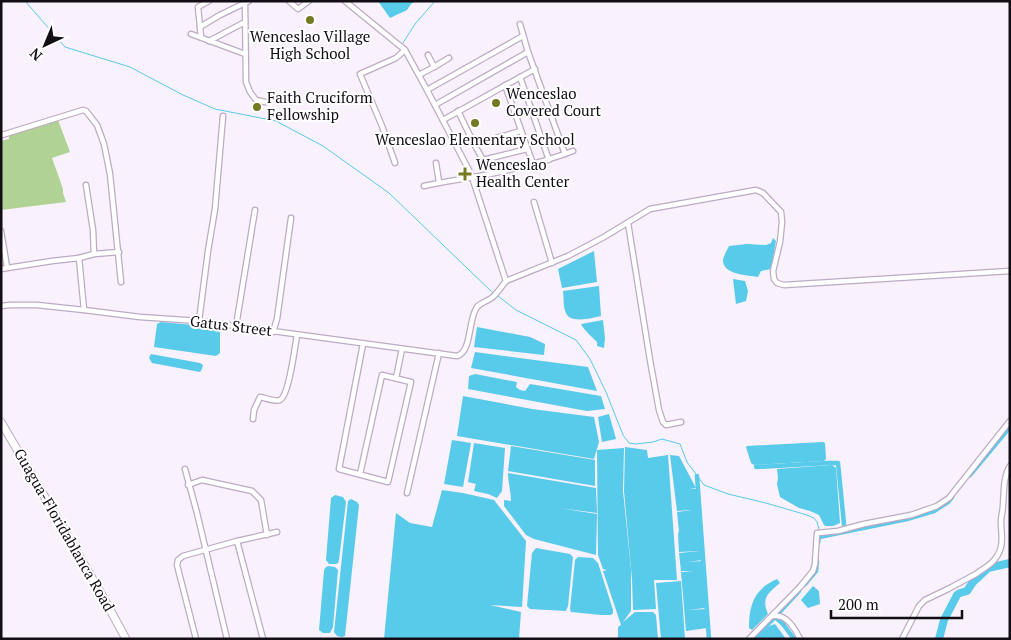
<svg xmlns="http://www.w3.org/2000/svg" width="1011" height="640" font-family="'PT Serif',serif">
<rect width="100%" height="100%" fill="#f9f1fc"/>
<polygon fill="#b1d295" points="58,120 70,152 52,158 63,189 63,193 66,202 1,210 1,141 9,139 9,135"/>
<g fill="#58caea">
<polygon points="378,1 416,1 411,4 407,10 390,18"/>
<path d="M773 238 776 241 771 269 761 271 758 277C748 275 724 275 723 261 723 257 727 250 729 246L747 244 766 245 771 243Z"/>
<polygon points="594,251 597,282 562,288 558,269"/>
<polygon points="733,279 745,281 748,291 746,301 736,304"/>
<path d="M599 286 601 316C592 318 570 324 566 313 563 307 564 298 563 291Z"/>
<path d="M603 320 605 338 604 348 597 346V342C592 337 583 329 581 324Z"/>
<polygon points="161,322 215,327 220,332 220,353 216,356 154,347 157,324"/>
<polygon points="477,327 530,337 545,344 544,355 474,347"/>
<polygon points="475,352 588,367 597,391 471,368"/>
<polygon points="151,354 200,363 203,365 202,369 200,372 152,363 149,358"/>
<polygon points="475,374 517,382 516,387 520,390 525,391 530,384 601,396 605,409 587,411 468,389 469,376"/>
<polygon points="463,396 532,409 594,417 599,442 594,459 457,436"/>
<polygon points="609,414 616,439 602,442 598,417"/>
<polygon points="452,440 471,443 463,487 444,484"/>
<polygon points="823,442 825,443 826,459 824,461 754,465 751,463 746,447 747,446"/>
<polygon points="474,443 505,448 502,491 497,498 488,494 474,491 476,484 468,482"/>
<polygon points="511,446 595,460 595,486 508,471"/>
<polygon points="625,447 647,450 648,458 668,455 677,580 654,580 656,609 633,610 632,579 624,491"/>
<polygon points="624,448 623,491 631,569 631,611 623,622 635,612 653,612 656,615 658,639 618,639 618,627 621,625 603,571 607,570 603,569 598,555 597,450"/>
<polygon points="670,455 679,456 696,488 690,489 697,489 701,531 702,560 688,562 702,561 705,608 688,610 706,609 707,628 686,631 681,572 694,571 681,571 679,553 700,551 679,552 678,533 679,532 677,512 692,510 677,511"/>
<polygon points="832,465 836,468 840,523 833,526 826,526 824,525 819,515 810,511 799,508 780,497 777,484 778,478 777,469"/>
<path d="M508 473 596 488 597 513 559 508 597 514 596 555 534 539 526 535 504 506V500L511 501C511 491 508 483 508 473Z"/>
<polygon points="442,490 463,493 494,500 526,541 522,607 490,605 521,612 519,639 384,639 396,513 410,523 432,527"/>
<polygon points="335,495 343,497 346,502 339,560 338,563 336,564 329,564 326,560 331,498"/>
<polygon points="351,499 357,502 359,505 345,636 342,637 337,636 334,632 348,501"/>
<polygon points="536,548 570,554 573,557 568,606 566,611 530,609 527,606 532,553"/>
<polygon points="578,557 593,558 598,563 613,610 613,613 611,615 601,615 571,612 570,609 575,560"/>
<polygon points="328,566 335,567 338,570 333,627 330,633 323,633 319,630 324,571 325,568"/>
<path d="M777 579 780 583C768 593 761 598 768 614L752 630 749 628C749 605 754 589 777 579Z"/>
<polygon points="681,581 685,639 661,639 656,583"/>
<polygon points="813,586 819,591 820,604 808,608 801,600"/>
<polygon points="775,624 786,639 755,639 769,626"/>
</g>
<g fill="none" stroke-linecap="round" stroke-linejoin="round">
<g stroke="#58caea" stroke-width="1">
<polyline points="25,1 65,47 130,67 183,95 215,109 276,121 323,146 389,193 494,294"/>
<polyline points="403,43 415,24 435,1"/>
<polyline points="498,296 516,310 576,340 590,359 606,392 623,435 629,443 636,444 653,442 662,439 680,444 687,462 704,485 728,494 766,503 807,515 814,518 817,522 819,529"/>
</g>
<g stroke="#58caea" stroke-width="4.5">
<polyline points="756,467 828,463 838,463 844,524 846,531"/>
<polyline points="970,475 1010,427"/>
<polyline points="697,476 709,639"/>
<polyline points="818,543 819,537 907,519 934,511 948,502 952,497"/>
<polyline points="805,584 816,571 817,561"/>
<polyline points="775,617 783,624 794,639"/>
<polyline points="753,639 775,617 799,591"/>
</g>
<polyline stroke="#58caea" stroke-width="8" points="939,639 944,620 957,595 960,593 967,591 973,582 988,568 1010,563"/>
<defs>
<g id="minor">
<polyline points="289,1 298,9 309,1"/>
<polyline points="245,3 246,82 250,92 256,100 265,102"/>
<polyline points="520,24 528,52 565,154"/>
<polyline points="200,27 220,15 249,1"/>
<polyline points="191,34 245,54"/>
<polyline points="201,37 198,7 209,1"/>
<polyline points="209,41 245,22"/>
<polyline points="434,67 449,58"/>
<polyline points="419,75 434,67 428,55"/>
<polyline points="520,77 549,160"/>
<polyline points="505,85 533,164"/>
<polyline points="427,90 523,36"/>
<polyline points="435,105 528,52"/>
<polyline points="458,111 474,144 491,174"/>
<polyline points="443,120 535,69"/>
<polyline points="2,135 83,110 86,111 97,125 104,144 110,174 121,282"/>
<polyline points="474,144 521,131"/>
<polyline points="483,160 527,149"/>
<polyline points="395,163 382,126 360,74 396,58 405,50"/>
<polyline points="436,163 439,182"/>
<polyline points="86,185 93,230 94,254"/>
<path d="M424 186C441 182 457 180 474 177 508 171 541 163 573 151"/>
<polyline points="534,202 552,263"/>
<polyline points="628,223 650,360 659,410 663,422 666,425 681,422"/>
<polyline points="1,231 7,267"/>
<polyline points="79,258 94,254 119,252"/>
<polyline points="1,269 52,261 79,258 84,310"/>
<polyline points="506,281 568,256 604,237 650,209 756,190 763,193 781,212 782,222 780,242 773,271 774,279 777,283 784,285 1010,271"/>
<path d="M1 306 10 305H37L84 310 140 317 199 321 457 356C472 352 468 319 477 307 481 302 489 301 494 296 498 292 502 286 506 281L471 174 427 90 405 50 345 1"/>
<polyline points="199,321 208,251 215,209 223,116"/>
<polyline points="236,326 255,210"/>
<polyline points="273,332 277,319 291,218"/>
<polyline points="396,378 402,349"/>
<path d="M253 419 254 410 260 397C266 398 275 402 280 400 289 396 295 346 297 335"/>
<polyline points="185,469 197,513 227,639"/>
<polyline points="360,474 382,375 411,382 388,482 339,469 363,344"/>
<polyline points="188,485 202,480 252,491 261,500 267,535"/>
<polyline points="407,493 439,353"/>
<polyline points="237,541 263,639"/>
<path d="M773 616C787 614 795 629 800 639"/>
<polyline points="196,639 177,565 178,560 183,556 237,541 277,532"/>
<polyline points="749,639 800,587 813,571 815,564 817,533 838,531 864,524 911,515 937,506 949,498 1010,421"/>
<path d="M902 639 919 606 925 600 948 589 976 574C982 569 990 566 995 559 1005 546 1001 536 1001 521 1001 516 1003 511 1003 505 1004 493 1003 477 1010 466"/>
</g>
<polyline id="primary" points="1,422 102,595 126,639"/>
</defs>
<use href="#minor" stroke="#bdabc4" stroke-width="7"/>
<use href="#primary" stroke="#bdabc4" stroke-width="9"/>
<use href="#minor" stroke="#fff" stroke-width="4.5"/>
<use href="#primary" stroke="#fff" stroke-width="7"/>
</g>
<g fill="#757921" stroke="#fff" stroke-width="2">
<circle cx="310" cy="20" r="5"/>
<circle cx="496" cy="103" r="5"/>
<circle cx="257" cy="107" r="5"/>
<circle cx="475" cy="123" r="5"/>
<path d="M462.5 166.5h5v5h5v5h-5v5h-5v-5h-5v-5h5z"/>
</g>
<g text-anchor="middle" stroke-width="4" stroke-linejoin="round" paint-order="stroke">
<g font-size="15" fill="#130d16" stroke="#fff" text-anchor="start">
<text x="310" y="42" text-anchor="middle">Wenceslao Village<tspan x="310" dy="17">High School</tspan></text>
<text x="506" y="99">Wenceslao<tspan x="506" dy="17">Covered Court</tspan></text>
<text x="267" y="103">Faith Cruciform<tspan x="267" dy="17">Fellowship</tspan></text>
<text x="475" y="145" text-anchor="middle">Wenceslao Elementary School</text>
<text x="476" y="170">Wenceslao<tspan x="476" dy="17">Health Center</tspan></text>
</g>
<g font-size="15" fill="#130d16" stroke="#fff">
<text transform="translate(231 326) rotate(7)" y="5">Gatus Street</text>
<text transform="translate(64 530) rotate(60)" y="5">Guagua-Floridablanca Road</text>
</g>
</g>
<rect width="1011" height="640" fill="none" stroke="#130d16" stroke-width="5"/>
<g transform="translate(45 45) rotate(224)" stroke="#ffffff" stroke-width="4" paint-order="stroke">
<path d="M0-4L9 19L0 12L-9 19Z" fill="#130d16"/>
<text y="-8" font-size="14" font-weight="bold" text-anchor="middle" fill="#130d16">N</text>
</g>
<path d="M831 610v8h131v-8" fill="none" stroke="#130d16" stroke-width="2.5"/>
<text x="838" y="610" font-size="15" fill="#130d16" stroke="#ffffff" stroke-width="4" paint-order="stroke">200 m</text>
</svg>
